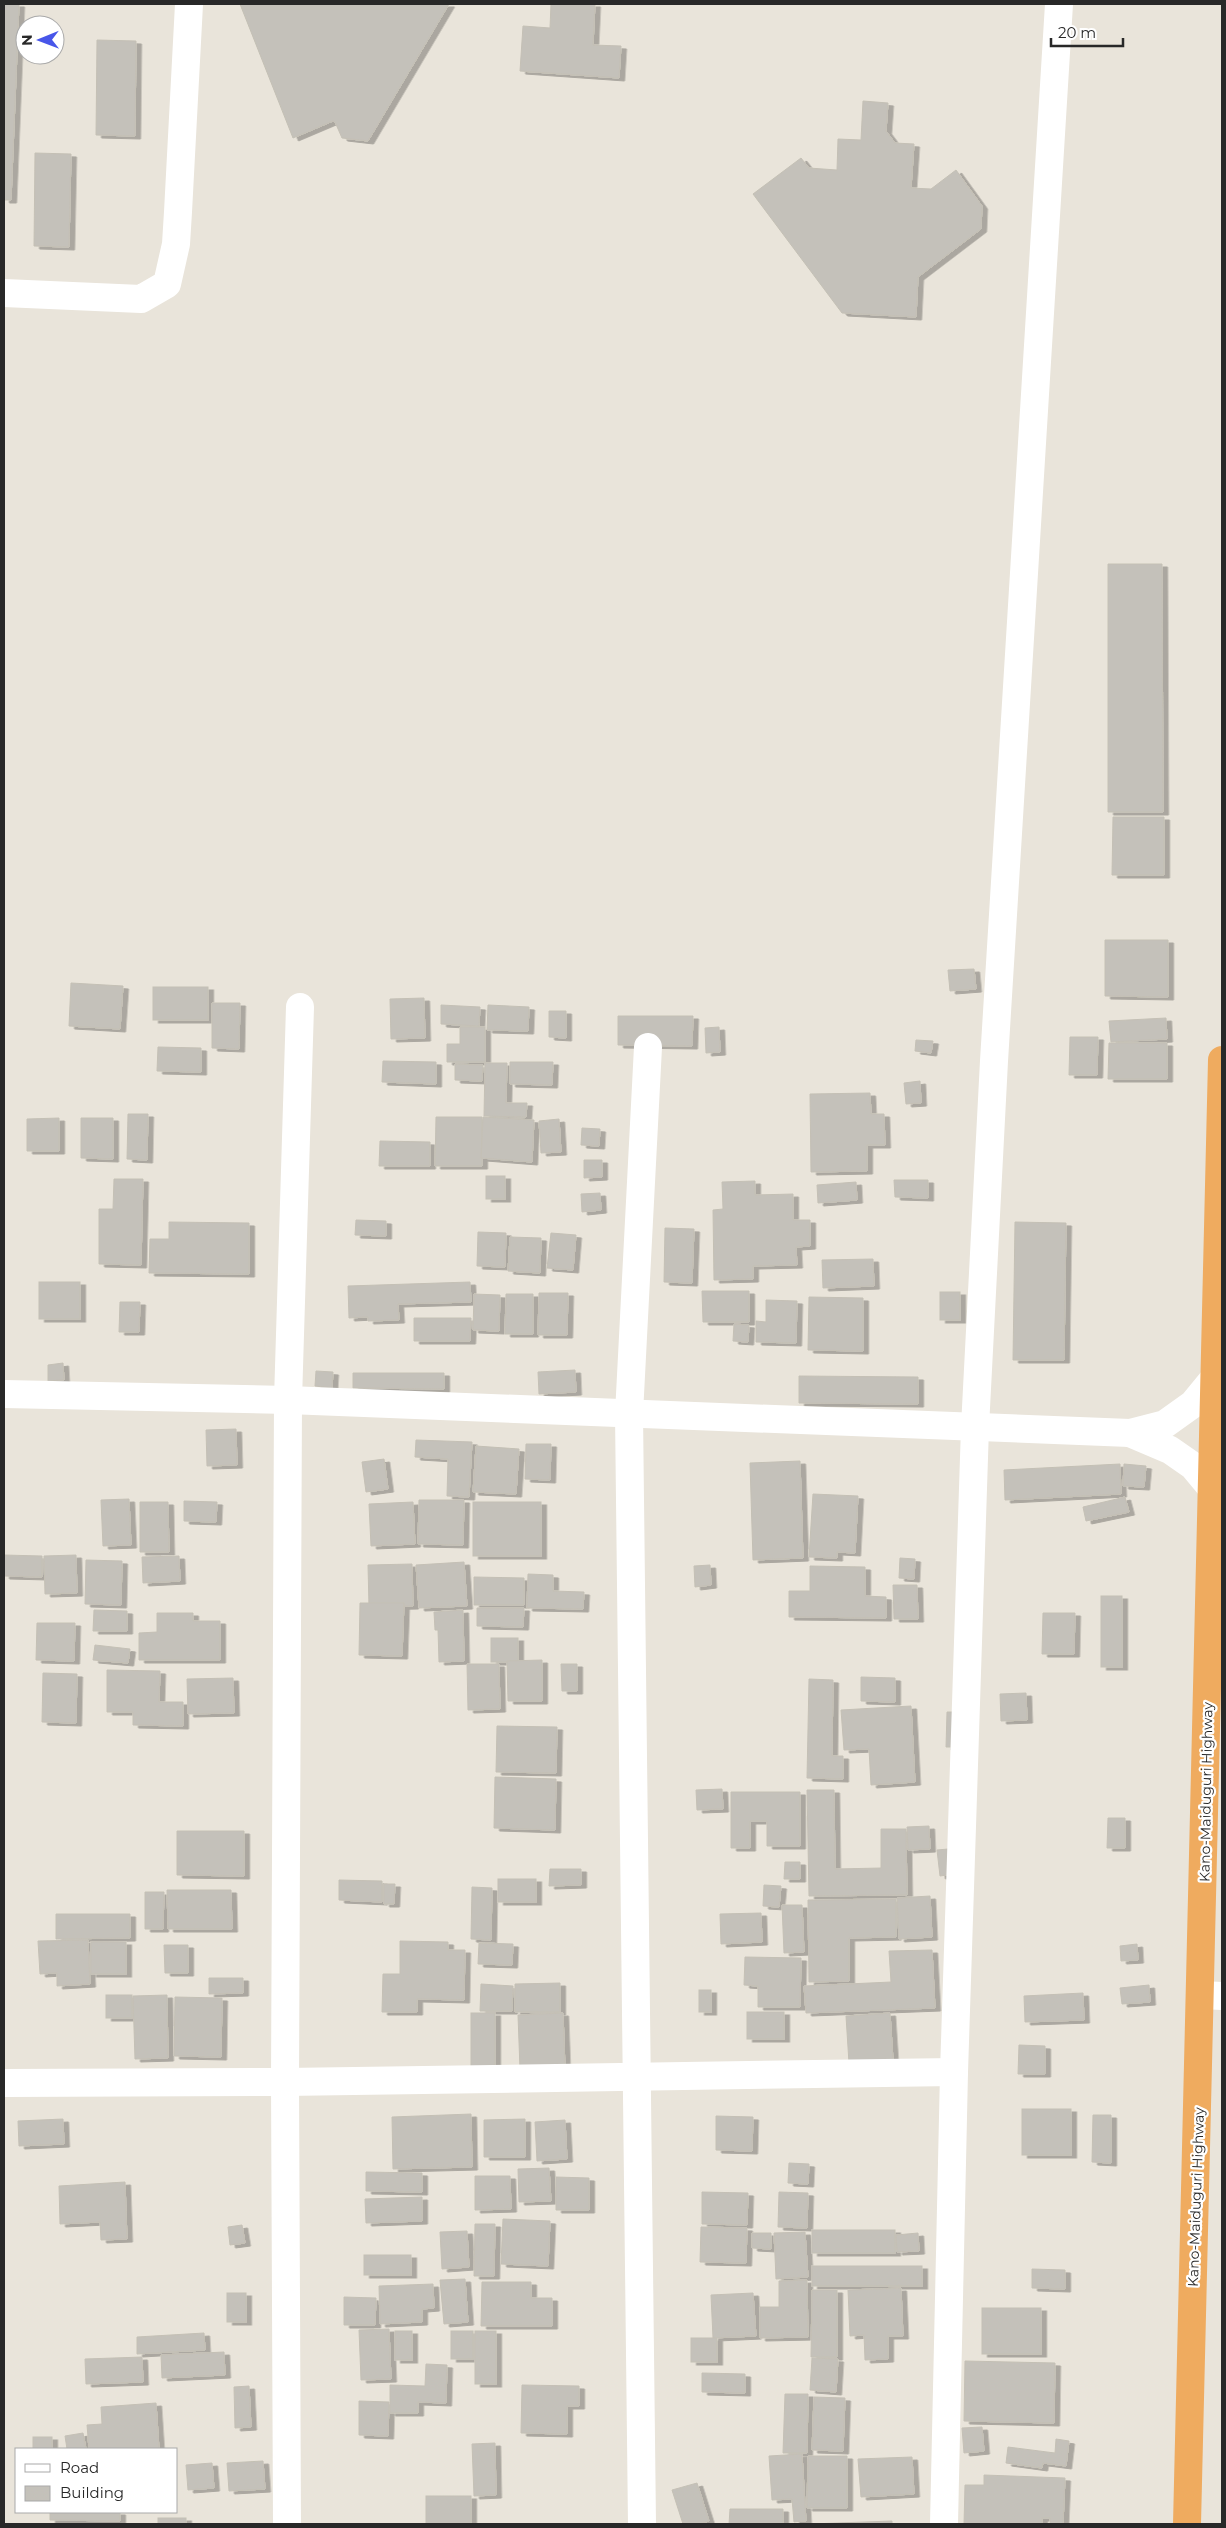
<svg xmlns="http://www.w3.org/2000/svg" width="1226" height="2528" font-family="Montserrat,sans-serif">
<defs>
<filter id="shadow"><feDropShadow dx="5.5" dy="3" stdDeviation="0" flood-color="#0004"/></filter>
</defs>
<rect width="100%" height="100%" fill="#e9e4da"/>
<g fill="#c4c1ba" stroke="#c4c0b5" filter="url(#shadow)">
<polygon points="4,4 19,4 11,200 4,200"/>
<polygon points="240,4 449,4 368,141 342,138 335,122 333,121 293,138"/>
<polygon points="551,4 595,4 593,45 621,46 619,78 520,71 523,26 550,28"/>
<polygon points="97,40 136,41 135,136 96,135"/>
<polygon points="863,101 888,103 886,131 895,143 914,144 911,188 931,189 956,170 982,206 981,229 918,277 916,317 842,313 753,194 801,158 809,168 837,170 838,139 861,140"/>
<polygon points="35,153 71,154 69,247 34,246"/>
<polygon points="1108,564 1162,564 1163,812 1108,812"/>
<polygon points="1113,817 1164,817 1164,875 1112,875"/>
<polygon points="1105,940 1168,940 1168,997 1105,996"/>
<polygon points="974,969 976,989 950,991 948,970"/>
<polygon points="71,983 123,986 120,1029 69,1026"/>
<rect x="153" y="987" width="55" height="33"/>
<polygon points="424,998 425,1038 391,1039 390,999"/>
<polygon points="212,1003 240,1003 239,1049 212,1048"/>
<polygon points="441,1005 480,1007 479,1026 441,1024"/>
<polygon points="488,1005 529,1007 528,1031 487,1030"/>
<polygon points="549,1011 566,1011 566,1038 549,1037"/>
<polygon points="618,1016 693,1016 692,1046 618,1045"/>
<polygon points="1166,1018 1167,1039 1111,1042 1109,1021"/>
<polygon points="460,1027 485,1027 485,1062 447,1062 447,1044 460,1044"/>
<polygon points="719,1027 720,1052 706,1053 705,1028"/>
<polygon points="1070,1037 1098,1037 1097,1075 1069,1075"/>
<polygon points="916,1040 933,1041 931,1053 915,1051"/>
<polygon points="1109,1043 1167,1043 1167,1079 1108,1079"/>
<polygon points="158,1047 201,1048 201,1072 157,1071"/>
<polygon points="383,1061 436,1062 436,1084 382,1082"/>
<polygon points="510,1062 553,1062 552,1085 510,1084"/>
<polygon points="485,1063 507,1063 506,1103 527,1103 526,1117 484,1116"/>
<polygon points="455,1064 483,1065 482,1081 455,1080"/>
<polygon points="920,1081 921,1103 906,1104 904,1083"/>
<polygon points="870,1093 871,1114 884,1114 885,1145 867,1145 867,1171 811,1172 810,1094"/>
<polygon points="128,1114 148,1114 147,1160 127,1159"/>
<polygon points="436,1117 482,1117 482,1166 435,1166"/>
<polygon points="483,1117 534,1120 532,1162 481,1158"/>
<polygon points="59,1118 59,1151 27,1151 27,1119"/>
<polygon points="81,1118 113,1118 113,1159 81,1158"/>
<polygon points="559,1119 561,1152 541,1153 539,1121"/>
<polygon points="582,1128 600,1129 599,1146 581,1145"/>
<polygon points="380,1141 430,1142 430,1166 379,1166"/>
<polygon points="584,1160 602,1160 602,1177 584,1178"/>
<rect x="486" y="1176" width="19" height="23"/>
<polygon points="114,1179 143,1179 141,1265 99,1264 99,1209 113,1209"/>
<polygon points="894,1180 928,1180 928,1198 895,1197"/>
<polygon points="755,1181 755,1195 793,1194 793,1220 810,1220 810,1246 796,1247 797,1265 753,1266 753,1279 714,1280 713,1210 723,1209 722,1182"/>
<polygon points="856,1182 857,1200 818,1203 817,1185"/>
<polygon points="600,1193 601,1210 582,1212 581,1194"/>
<polygon points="356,1220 386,1221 386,1236 355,1235"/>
<polygon points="169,1222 249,1223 249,1274 149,1273 150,1239 169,1239"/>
<polygon points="1015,1222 1066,1223 1064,1360 1013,1360"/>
<polygon points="665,1228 694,1229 692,1283 664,1282"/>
<polygon points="478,1232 506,1233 505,1267 477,1266"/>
<polygon points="551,1233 576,1235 573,1270 547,1268"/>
<polygon points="510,1237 541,1238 540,1273 508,1271"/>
<polygon points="873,1259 874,1286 823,1288 822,1260"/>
<rect x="39" y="1282" width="41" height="37"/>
<polygon points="470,1282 471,1302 398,1304 399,1320 368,1321 368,1317 349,1318 348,1286"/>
<polygon points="702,1291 749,1291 749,1322 703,1322"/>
<rect x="940" y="1292" width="20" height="28"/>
<polygon points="539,1293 568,1293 567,1335 538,1335"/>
<polygon points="474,1294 500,1295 499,1331 473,1330"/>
<polygon points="506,1294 533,1294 533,1334 505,1334"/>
<polygon points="809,1297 863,1298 863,1351 808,1350"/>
<polygon points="766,1300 797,1301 796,1343 756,1342 756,1321 766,1322"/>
<polygon points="120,1302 140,1302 139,1332 119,1332"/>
<polygon points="414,1318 471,1318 470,1341 414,1341"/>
<polygon points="734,1324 749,1325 748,1342 733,1341"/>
<polygon points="63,1363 64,1380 48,1381 48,1365"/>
<polygon points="575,1370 576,1392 539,1394 538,1372"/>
<polygon points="316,1371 333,1372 332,1388 315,1386"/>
<polygon points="353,1373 444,1373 444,1389 353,1388"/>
<polygon points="799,1376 918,1377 918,1404 799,1403"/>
<polygon points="236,1429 237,1465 207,1466 206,1430"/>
<polygon points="416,1440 472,1442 469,1497 447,1496 448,1459 415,1457"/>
<polygon points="526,1444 551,1444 550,1480 525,1479"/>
<polygon points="476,1446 519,1449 516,1494 473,1492"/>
<polygon points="384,1459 388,1489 366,1492 362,1462"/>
<polygon points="800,1461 803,1558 753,1560 750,1463"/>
<polygon points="1120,1464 1121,1494 1005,1500 1004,1470"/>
<polygon points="1124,1464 1146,1466 1144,1487 1123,1486"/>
<polygon points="813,1494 858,1496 855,1553 837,1552 837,1558 809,1557"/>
<polygon points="1125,1497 1129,1512 1086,1521 1083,1507"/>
<polygon points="129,1499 131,1545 103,1546 101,1500"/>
<polygon points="419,1500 464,1500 463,1545 418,1544"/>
<polygon points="184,1501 217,1502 216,1522 184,1521"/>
<polygon points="140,1502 168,1502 169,1552 140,1552"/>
<polygon points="413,1502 415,1544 371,1546 369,1504"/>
<rect x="473" y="1502" width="68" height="54"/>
<polygon points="4,1555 42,1556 42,1577 4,1576"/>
<polygon points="76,1555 77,1593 45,1594 44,1556"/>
<polygon points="179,1556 180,1581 143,1583 142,1557"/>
<polygon points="900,1558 915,1559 914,1579 899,1578"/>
<polygon points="86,1560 122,1561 121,1605 85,1604"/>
<polygon points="464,1562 467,1606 419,1608 416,1565"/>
<polygon points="412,1564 413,1606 369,1607 368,1565"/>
<polygon points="710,1565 711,1585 695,1587 694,1566"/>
<polygon points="810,1566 865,1567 865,1596 886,1597 886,1618 789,1617 789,1591 810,1591"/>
<polygon points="528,1574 553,1575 553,1591 584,1592 583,1609 527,1608"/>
<polygon points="474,1577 524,1578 524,1605 474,1605"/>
<polygon points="893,1585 917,1585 918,1619 894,1619"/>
<rect x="1101" y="1596" width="21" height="71"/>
<polygon points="360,1603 404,1603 402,1656 359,1655"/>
<polygon points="477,1608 524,1608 523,1627 477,1626"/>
<polygon points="94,1610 127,1611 127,1631 93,1631"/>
<polygon points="463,1610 464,1661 439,1662 438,1630 435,1630 434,1612"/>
<polygon points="157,1613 193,1613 193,1621 220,1621 220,1660 139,1660 139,1633 157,1632"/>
<polygon points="1043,1613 1075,1613 1074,1654 1042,1654"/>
<polygon points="37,1623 75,1623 74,1661 36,1660"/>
<rect x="491" y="1638" width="27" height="24"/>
<polygon points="95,1645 130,1649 128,1663 93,1660"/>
<polygon points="542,1660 542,1701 508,1701 507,1661"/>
<polygon points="467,1664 499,1664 500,1709 468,1710"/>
<polygon points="561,1664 577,1664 577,1691 562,1691"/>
<polygon points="107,1670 160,1671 159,1702 183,1702 183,1726 133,1725 133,1712 107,1712"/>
<polygon points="43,1673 77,1674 76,1723 42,1722"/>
<polygon points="861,1677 895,1678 895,1702 861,1701"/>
<polygon points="233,1678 234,1713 188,1714 187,1679"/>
<polygon points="809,1679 833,1680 832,1756 843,1756 843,1779 807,1778"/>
<polygon points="1026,1693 1027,1720 1001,1721 1000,1694"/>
<polygon points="911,1706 915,1782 871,1785 869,1749 844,1750 841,1710"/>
<polygon points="947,1712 961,1712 960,1747 946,1747"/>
<polygon points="497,1726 557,1727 556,1773 496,1772"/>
<polygon points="495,1777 556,1779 555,1830 494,1828"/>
<polygon points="722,1789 723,1809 697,1810 696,1790"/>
<polygon points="807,1790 834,1790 835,1869 881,1868 881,1829 906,1829 907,1895 809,1896"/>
<polygon points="731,1792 800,1792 800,1846 767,1846 767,1821 750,1821 750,1848 731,1848"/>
<polygon points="1108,1818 1125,1818 1125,1848 1107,1848"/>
<polygon points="929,1826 930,1849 908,1850 907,1827"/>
<polygon points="177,1831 244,1831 244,1876 177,1875"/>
<polygon points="959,1848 962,1873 940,1876 937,1850"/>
<polygon points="785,1862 800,1862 800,1879 784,1879"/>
<polygon points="550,1869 581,1869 581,1885 549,1886"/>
<rect x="498" y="1879" width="38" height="23"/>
<polygon points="339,1880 382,1881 382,1902 339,1900"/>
<polygon points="384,1884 395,1884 394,1904 384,1904"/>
<polygon points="764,1885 781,1886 779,1907 763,1906"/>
<polygon points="472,1887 492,1888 491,1940 471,1939"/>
<polygon points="167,1890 231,1890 232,1929 168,1929"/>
<polygon points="145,1892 164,1892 163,1929 145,1929"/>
<polygon points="930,1896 932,1937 899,1939 897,1898"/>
<polygon points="896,1899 896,1937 849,1938 849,1981 809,1982 808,1900"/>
<polygon points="782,1905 802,1905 804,1952 784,1953"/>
<polygon points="761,1913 762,1942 721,1944 720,1914"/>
<polygon points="56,1914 130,1914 130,1938 56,1939"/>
<polygon points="88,1940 90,1984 57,1986 57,1973 40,1974 38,1941"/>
<polygon points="400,1941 448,1942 448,1950 465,1950 464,2000 417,1999 417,2012 382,2012 383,1974 400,1974"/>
<rect x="91" y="1942" width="35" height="32"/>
<polygon points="479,1943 513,1944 512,1965 478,1964"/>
<polygon points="1137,1944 1138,1960 1121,1961 1120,1946"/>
<polygon points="164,1945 188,1945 188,1973 165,1973"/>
<polygon points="932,1950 935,2008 806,2013 804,1986 891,1982 889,1951"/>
<polygon points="745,1957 801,1958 800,2007 758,2007 758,1986 744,1985"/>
<polygon points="209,1978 243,1978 243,1993 209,1994"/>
<polygon points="560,1983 560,2012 515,2012 515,1984"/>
<polygon points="481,1984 513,1986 512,2011 480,2011"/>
<polygon points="1149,1985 1150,2002 1122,2004 1120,1988"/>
<rect x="699" y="1990" width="12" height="22"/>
<polygon points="1083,1993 1084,2020 1025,2022 1024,1996"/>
<rect x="106" y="1995" width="26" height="23"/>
<polygon points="167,1995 168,2058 135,2059 133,1996"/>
<polygon points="175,1997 222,1998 221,2057 174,2056"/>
<rect x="747" y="2012" width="37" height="27"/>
<rect x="471" y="2013" width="24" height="54"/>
<polygon points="563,2013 565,2068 520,2069 518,2015"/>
<polygon points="890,2013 893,2060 849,2063 846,2016"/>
<polygon points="1019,2045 1045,2046 1045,2074 1018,2074"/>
<rect x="1022" y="2109" width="49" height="46"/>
<polygon points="471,2114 472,2167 393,2169 392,2117"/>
<polygon points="1093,2115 1111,2115 1111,2163 1092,2162"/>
<polygon points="716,2116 753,2117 752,2151 716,2150"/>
<polygon points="63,2119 64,2144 19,2146 18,2121"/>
<polygon points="525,2119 525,2157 484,2157 484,2120"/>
<polygon points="565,2120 567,2159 537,2161 535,2122"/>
<polygon points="789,2163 809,2164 808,2184 788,2183"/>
<polygon points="549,2168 551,2201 519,2202 518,2169"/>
<polygon points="366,2172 422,2173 422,2192 366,2191"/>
<polygon points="475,2176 510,2176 511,2209 475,2210"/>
<polygon points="556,2177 589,2178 589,2210 556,2210"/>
<polygon points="125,2182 127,2239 101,2240 100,2222 60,2224 59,2186"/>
<polygon points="702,2192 748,2193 747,2225 702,2224"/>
<polygon points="779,2192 808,2193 807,2228 778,2227"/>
<polygon points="422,2197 422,2221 366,2223 365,2199"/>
<polygon points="503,2219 550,2221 548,2266 501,2264"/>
<polygon points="475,2224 495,2224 494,2276 474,2276"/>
<polygon points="242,2225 245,2243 230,2245 228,2227"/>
<polygon points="701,2227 747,2228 746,2263 700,2262"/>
<rect x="812" y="2230" width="83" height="23"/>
<polygon points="467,2231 469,2267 442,2269 440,2232"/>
<polygon points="805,2232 808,2277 776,2279 774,2233"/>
<polygon points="752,2233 771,2233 771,2249 752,2248"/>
<polygon points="918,2233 919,2251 897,2252 896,2235"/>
<rect x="364" y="2255" width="47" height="20"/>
<rect x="812" y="2266" width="110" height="20"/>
<polygon points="1032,2269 1065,2270 1065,2289 1032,2288"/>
<polygon points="465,2279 468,2322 444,2324 440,2280"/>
<polygon points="807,2280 808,2337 760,2338 760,2307 779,2307 779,2281"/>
<polygon points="482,2282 531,2282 531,2298 552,2298 552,2326 481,2326"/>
<polygon points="433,2284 434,2308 422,2309 422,2322 380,2324 379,2286"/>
<polygon points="901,2288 903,2336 888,2336 888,2359 865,2360 864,2335 850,2336 848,2290"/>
<polygon points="812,2290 837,2290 837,2357 811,2357"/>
<rect x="227" y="2293" width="19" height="29"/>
<polygon points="753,2293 756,2336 713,2338 711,2295"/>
<polygon points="344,2297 376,2298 375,2325 344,2325"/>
<rect x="982" y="2308" width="59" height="46"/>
<polygon points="389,2329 391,2379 361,2380 359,2330"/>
<rect x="395" y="2331" width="17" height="29"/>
<rect x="451" y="2331" width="22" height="28"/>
<rect x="475" y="2331" width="21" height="53"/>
<polygon points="204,2333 205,2350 137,2354 137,2337"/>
<rect x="691" y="2338" width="26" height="24"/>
<polygon points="224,2352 225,2375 162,2378 161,2355"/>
<polygon points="142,2357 143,2382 86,2384 85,2359"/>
<polygon points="812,2358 838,2359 836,2392 810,2390"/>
<polygon points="965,2361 1055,2363 1054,2423 964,2421"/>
<polygon points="426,2364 447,2365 446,2403 418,2402 418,2413 390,2413 390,2385 425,2386"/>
<polygon points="702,2373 745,2374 745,2393 702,2392"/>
<polygon points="522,2385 579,2386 579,2406 567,2406 567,2434 521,2433"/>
<polygon points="249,2386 251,2427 235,2428 234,2387"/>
<polygon points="785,2394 808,2394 807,2453 783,2453"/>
<polygon points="814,2397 845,2398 843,2451 812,2450"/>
<polygon points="359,2401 389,2402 388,2436 359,2435"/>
<polygon points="156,2403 159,2449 89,2449 87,2425 102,2424 101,2407"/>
<polygon points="982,2427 984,2451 964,2453 962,2428"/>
<polygon points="83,2433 86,2449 67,2449 65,2436"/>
<rect x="33" y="2437" width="19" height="12"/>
<polygon points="1056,2439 1069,2441 1066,2466 1043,2463 1042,2468 1006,2463 1008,2447 1055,2453"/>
<polygon points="495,2443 496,2495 474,2496 472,2444"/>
<polygon points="802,2454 806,2521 794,2522 792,2499 772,2500 769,2456"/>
<polygon points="808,2456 847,2456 847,2508 807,2508"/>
<polygon points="912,2457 914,2494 861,2497 858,2459"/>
<polygon points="263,2461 265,2489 229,2491 227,2463"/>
<polygon points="212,2463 214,2488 188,2490 186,2465"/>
<polygon points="984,2475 1065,2478 1063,2524 1050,2524 1050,2518 1042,2518 1042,2524 964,2524 965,2485 984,2485"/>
<polygon points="697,2483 709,2521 699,2524 683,2524 672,2490"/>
<rect x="426" y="2496" width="45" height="28"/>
<polygon points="730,2509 783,2509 783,2524 729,2524"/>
<polygon points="50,2512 120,2512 120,2521 50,2520"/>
<rect x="158" y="2518" width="28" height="6"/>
<polygon points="892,2521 892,2524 810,2524"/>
</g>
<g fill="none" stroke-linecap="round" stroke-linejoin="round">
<g stroke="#fff" stroke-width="28">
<polyline points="4,293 141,299 167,284 176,244 178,212 189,4"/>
<polyline points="1201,1995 1222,1996"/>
<polyline points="4,2083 285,2082 954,2072"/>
<polyline points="287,2524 285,2082 288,1400 300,1007"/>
<polyline points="642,2524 629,1414 648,1047"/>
<polyline points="944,2524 954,2072 975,1427 994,1061 1059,4"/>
</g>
<g stroke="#fff" stroke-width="28">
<polyline points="4,1394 288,1400 1130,1433 1165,1424 1193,1404 1216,1376"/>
<polyline points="1130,1433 1170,1450 1193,1466 1213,1490"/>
</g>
<polyline stroke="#efab5f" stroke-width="28" points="1187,2524 1222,1060"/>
</g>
<g text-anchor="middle" stroke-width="4.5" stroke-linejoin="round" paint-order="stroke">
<g font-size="14" fill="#282828" stroke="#fff">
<text transform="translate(1206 1792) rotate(-89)" y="5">Kano-Maiduguri Highway</text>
<text transform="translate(1196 2197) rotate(-88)" y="5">Kano-Maiduguri Highway</text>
</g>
</g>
<rect width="1226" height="2528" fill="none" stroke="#282828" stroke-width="10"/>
<rect x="15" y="2448" width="162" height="65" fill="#ffffff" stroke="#a9a9a9"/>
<rect x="25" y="2464" width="25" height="8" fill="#ffffff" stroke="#a9a9a9"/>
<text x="60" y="2473" font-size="15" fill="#282828">Road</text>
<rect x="25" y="2486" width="25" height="15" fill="#c4c1ba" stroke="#a9a9a9"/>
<text x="60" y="2498" font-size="15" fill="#282828">Building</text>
<g transform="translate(40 40) rotate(269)"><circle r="24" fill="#ffffff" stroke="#a9a9a9"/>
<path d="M0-4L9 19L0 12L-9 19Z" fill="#4856e9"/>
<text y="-8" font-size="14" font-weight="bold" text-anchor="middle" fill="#282828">N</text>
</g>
<path d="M1051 38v8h72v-8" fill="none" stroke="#282828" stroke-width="2.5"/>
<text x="1058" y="38" font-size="15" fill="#282828" stroke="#ffffff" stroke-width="4" paint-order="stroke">20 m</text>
</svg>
